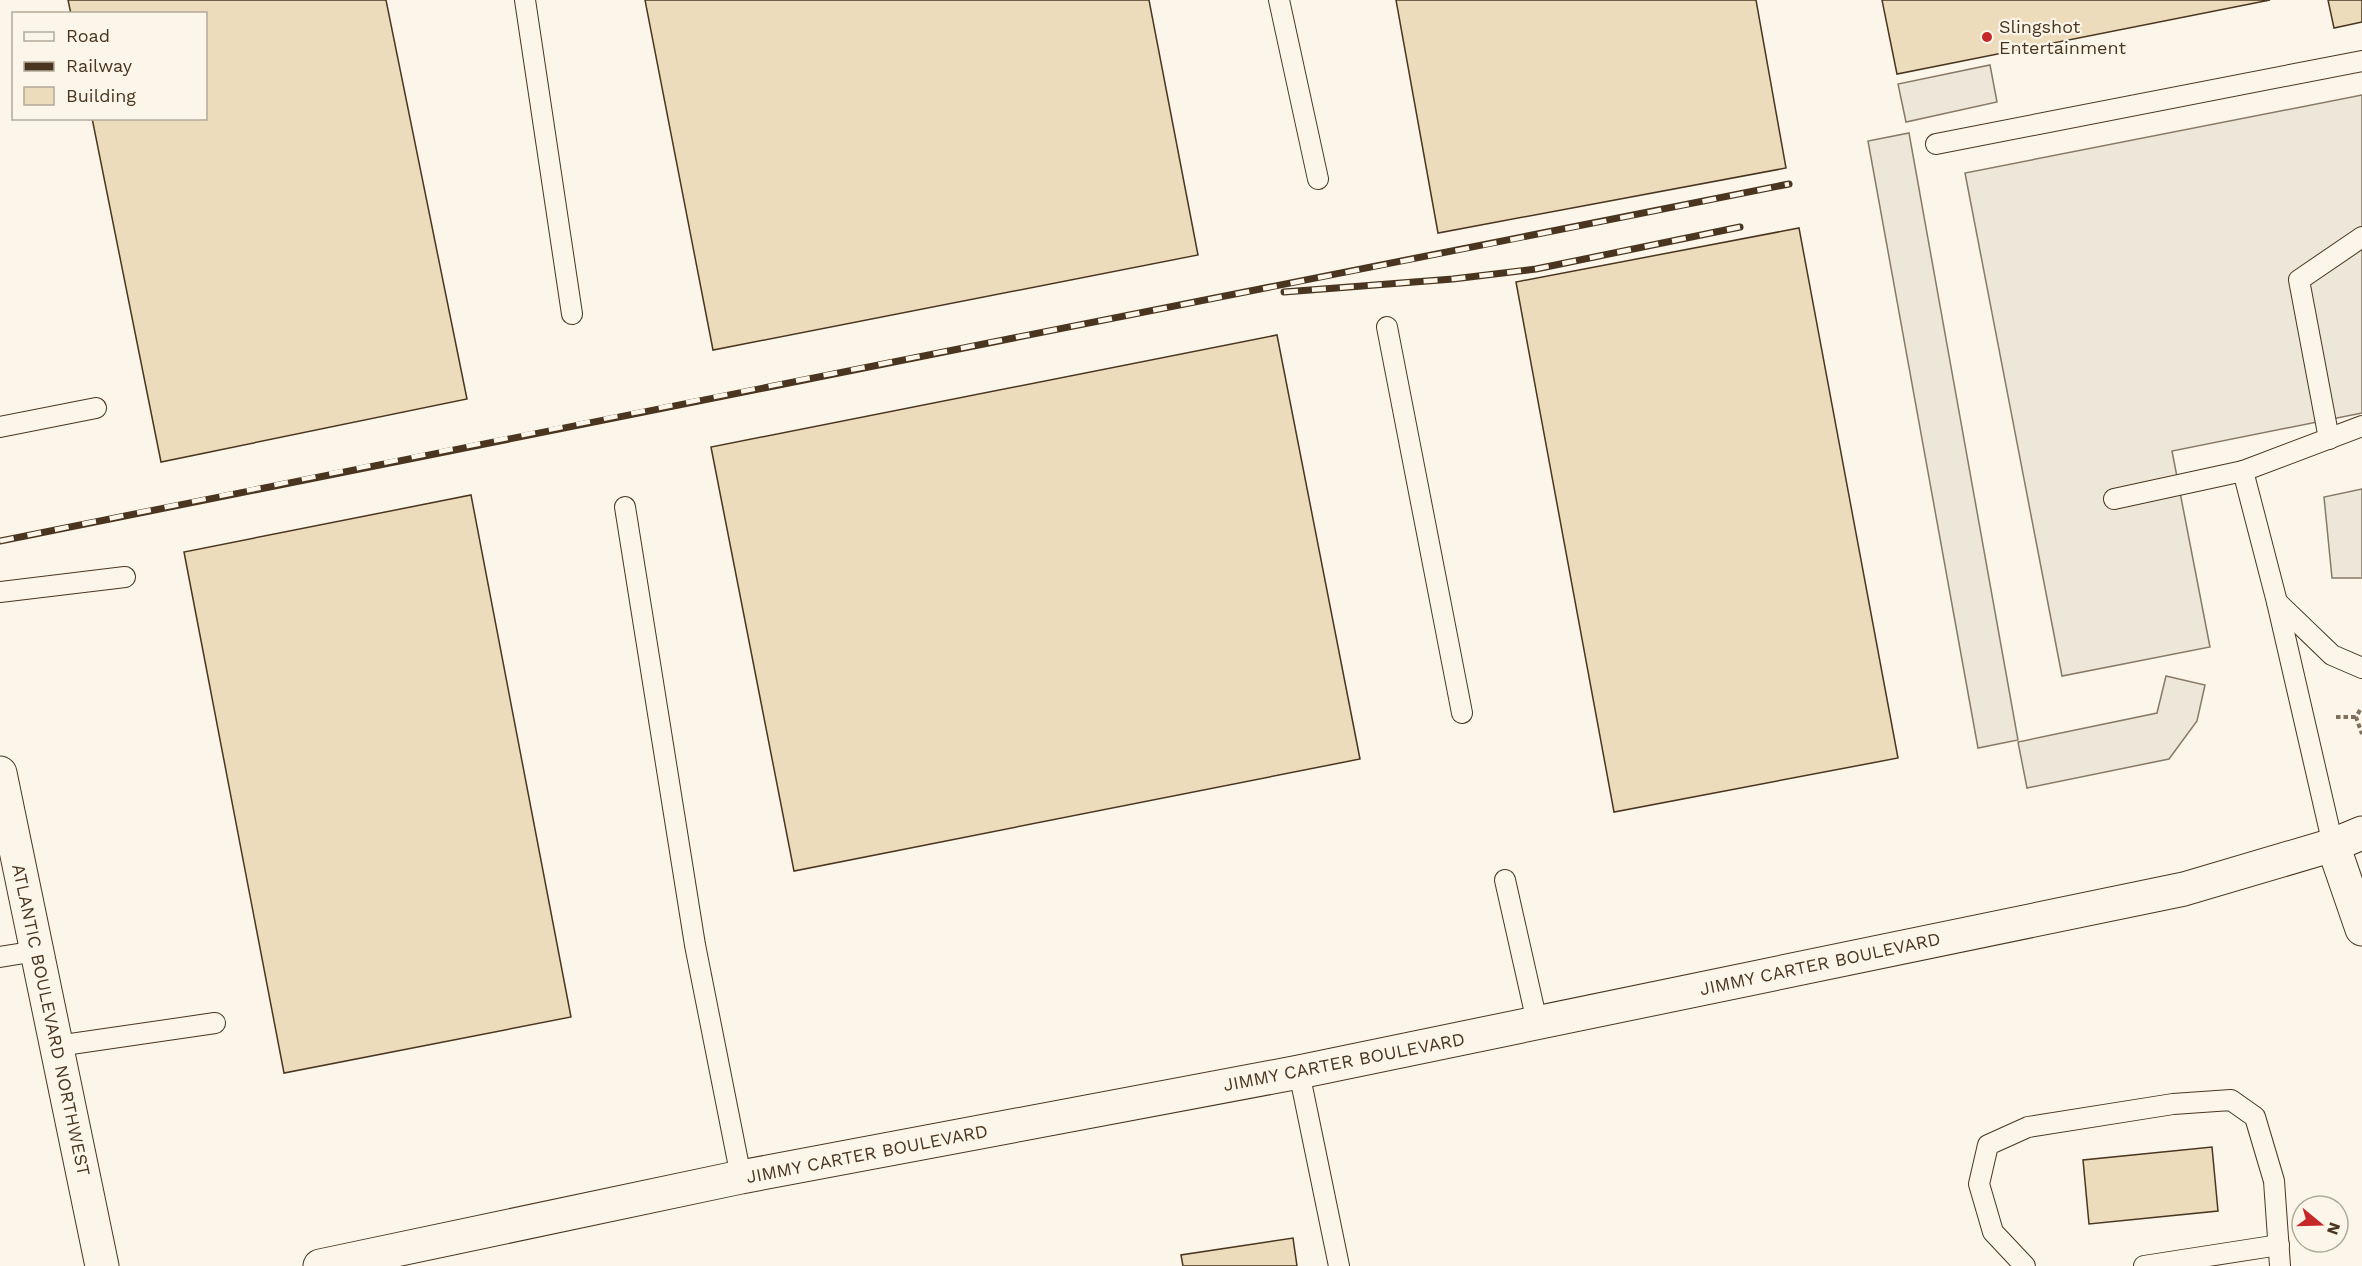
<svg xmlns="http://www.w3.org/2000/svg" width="2362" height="1266" font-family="'Work Sans',sans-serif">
<rect width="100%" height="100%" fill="#fbf6e9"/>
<g fill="#ede7d9" stroke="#887966" stroke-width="1.5">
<polygon points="1990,65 1997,102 1906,122 1898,84"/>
<polygon points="2362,95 2362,413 2172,451 2210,647 2062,676 1965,173"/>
<polygon points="1909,133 2018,740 1978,748 1868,141"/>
<polygon points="2362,489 2362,578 2332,578 2324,497"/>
<polygon points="2166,676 2205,685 2197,721 2169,759 2027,788 2018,742 2157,713"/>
</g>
<g fill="#ecdcbc" stroke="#4a3520" stroke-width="1.5">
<polygon points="68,0 386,0 467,399 161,462 92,118 206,118 206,14 71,14"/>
<polygon points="645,0 1149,0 1198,255 713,350"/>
<polygon points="1396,0 1756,0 1786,168 1438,233"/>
<polygon points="1882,0 2270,0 1897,74"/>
<polygon points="2328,0 2362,0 2362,22 2334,28"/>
<polygon points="1799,228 1898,758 1614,812 1516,282"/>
<polygon points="1277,335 1360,759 794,871 711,447"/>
<polygon points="471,495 571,1017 284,1073 184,552"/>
<polygon points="2212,1147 2218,1211 2089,1224 2083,1160"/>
<polygon points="1293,1238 1297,1266 1183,1266 1181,1255"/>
</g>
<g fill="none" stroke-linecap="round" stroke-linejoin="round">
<defs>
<g id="lane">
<polyline points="525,0 572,314"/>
<polyline points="1279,0 1318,179"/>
<polyline points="1936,144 2362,61"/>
<polyline points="1387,327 1462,713"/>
<polyline points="0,427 96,408"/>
<polyline points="2329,439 2299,280 2362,237"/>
<polyline points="2243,471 2277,602 2333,845"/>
<polyline points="2114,499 2243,471 2362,426"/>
<polyline points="625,507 695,945 741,1177"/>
<polyline points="0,592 125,577"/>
<polyline points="2277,602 2332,655 2362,668"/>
<polyline points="1505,880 1537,1022"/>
<polyline points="0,957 37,951"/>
<polyline points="57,1046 215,1023"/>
<polyline points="1299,1072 1339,1266"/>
<polyline points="2025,1266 1993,1232 1979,1184 1988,1145 2028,1127 2173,1104 2231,1100 2255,1117 2274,1181 2280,1266"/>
<polyline points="2144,1266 2279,1245"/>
</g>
<g id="street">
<polyline points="0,773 102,1266"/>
<polyline points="2333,845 2362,929"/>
</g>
<polyline id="primary" points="320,1266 741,1177 1299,1072 2184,889 2333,845 2362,833"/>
</defs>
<use href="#lane" stroke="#4a3520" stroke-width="22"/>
<use href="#street" stroke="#4a3520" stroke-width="35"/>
<use href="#primary" stroke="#4a3520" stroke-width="35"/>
<g stroke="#7f6f5c" stroke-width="4" stroke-dasharray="4.5 3" stroke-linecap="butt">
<polyline points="2360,710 2356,717 2362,734"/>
<polyline points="2336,717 2356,717"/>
</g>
<use href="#lane" stroke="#fbf6e9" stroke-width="20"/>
<use href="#street" stroke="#fbf6e9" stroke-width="33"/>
<use href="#primary" stroke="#fbf6e9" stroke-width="33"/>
<defs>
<g id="rail">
<polyline points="1284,292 1453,279 1536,269 1740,227"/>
<path d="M0 541C595 418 1193 304 1789 184"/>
</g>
</defs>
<use href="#rail" stroke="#4a3520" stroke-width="7"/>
<use href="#rail" stroke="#fbf6e9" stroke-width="4.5" stroke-dasharray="14" stroke-linecap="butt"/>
</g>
<circle fill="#c62828" stroke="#fbf6e9" stroke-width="2" cx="1987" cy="37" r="6"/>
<g text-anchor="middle" stroke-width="4.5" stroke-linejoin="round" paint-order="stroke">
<g font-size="18" fill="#4a3520" stroke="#fbf6e9" text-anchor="start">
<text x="1999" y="33">Slingshot<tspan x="1999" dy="21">Entertainment</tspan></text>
</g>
<g font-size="18" fill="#4a3520" stroke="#fbf6e9">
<text transform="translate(1820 964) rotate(-12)" y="6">JIMMY CARTER BOULEVARD</text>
<text transform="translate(51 1020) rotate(78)" y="6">ATLANTIC BOULEVARD NORTHWEST</text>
<text transform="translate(1344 1062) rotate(-11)" y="6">JIMMY CARTER BOULEVARD</text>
<text transform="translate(867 1154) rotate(-11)" y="6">JIMMY CARTER BOULEVARD</text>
</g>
</g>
<rect x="12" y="12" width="195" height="108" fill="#fbf6e9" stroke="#b4a999" stroke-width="1.5"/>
<rect x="24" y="32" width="30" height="9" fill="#fbf6e9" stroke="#b4a999" stroke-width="1.5"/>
<text x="66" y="42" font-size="18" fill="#4a3520">Road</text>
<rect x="24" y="62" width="30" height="9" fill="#4a3520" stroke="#b4a999" stroke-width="1.5"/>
<text x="66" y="72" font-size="18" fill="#4a3520">Railway</text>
<rect x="24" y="87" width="30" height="18" fill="#ecdcbc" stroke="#b4a999" stroke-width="1.5"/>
<text x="66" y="102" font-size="18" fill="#4a3520">Building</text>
<g transform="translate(2320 1224) rotate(109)"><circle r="28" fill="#fbf6e9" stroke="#b4a999" stroke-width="1.5"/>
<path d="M0-4.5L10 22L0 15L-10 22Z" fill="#c62828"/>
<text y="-9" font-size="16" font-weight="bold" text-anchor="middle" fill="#4a3520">N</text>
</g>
</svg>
